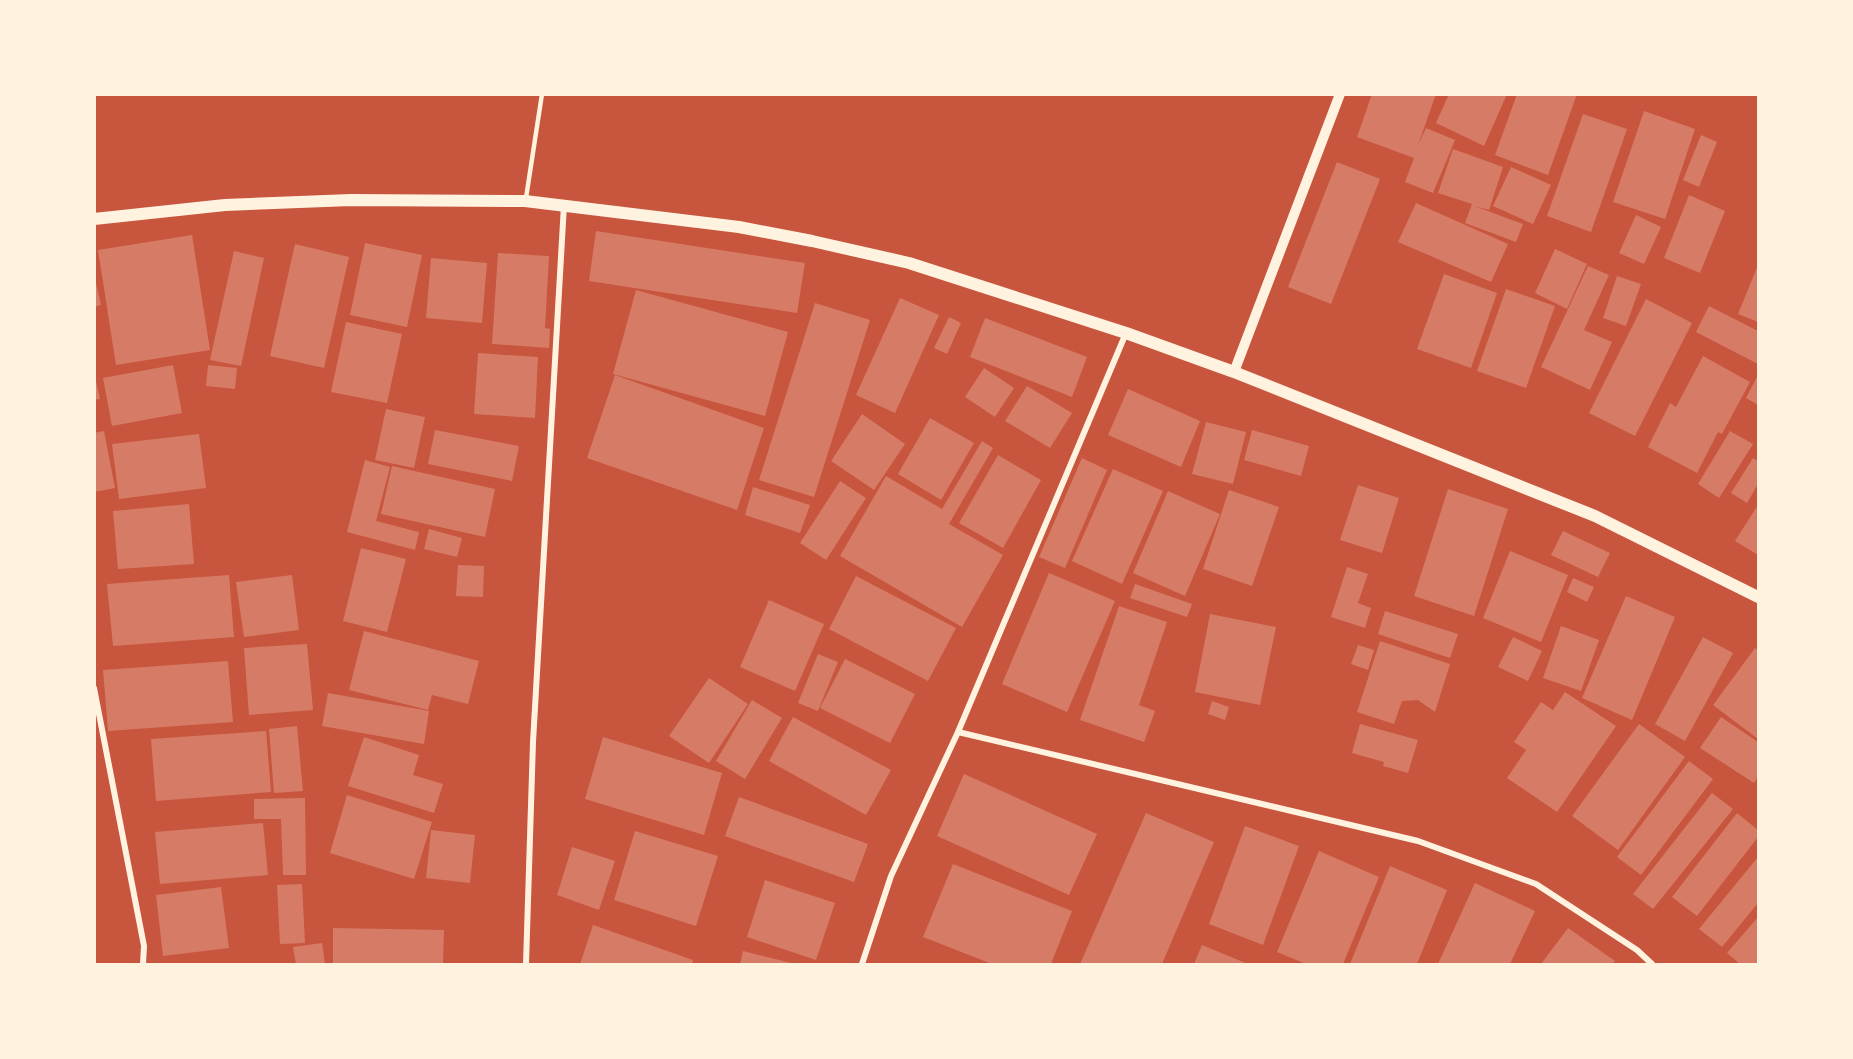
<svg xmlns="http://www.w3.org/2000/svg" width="1853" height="1059" font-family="'Fira Sans',sans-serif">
<rect width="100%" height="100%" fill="#c8553d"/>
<g fill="#d67c66">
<polygon points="1372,94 1436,94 1418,145 1426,128 1455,140 1433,193 1405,182 1414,158 1357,137"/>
<polygon points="1449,94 1507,94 1484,146 1436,123"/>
<polygon points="1517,94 1577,94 1548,175 1495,155"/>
<polygon points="1644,111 1695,129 1665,219 1613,202"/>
<polygon points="1583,114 1627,129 1591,232 1547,216"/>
<polygon points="1701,135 1717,142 1699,187 1683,180"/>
<polygon points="1453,149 1503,167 1489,210 1474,206 1523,224 1516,242 1465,223 1472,204 1438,193"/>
<polygon points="1337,162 1380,179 1331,304 1288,287"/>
<polygon points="1511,167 1551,185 1533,224 1493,206"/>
<polygon points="1689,195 1725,211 1700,273 1664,258"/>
<polygon points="1416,203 1508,244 1491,282 1398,242"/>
<polygon points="1636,215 1661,227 1644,264 1619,253"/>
<polygon points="596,231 805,263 797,313 589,281"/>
<polygon points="192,235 210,350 116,365 98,250"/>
<polygon points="365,243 422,255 407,327 350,315"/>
<polygon points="295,244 349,257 324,368 270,356"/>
<polygon points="1555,249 1587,264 1567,309 1535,293"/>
<polygon points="234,251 264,258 241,366 210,360"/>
<polygon points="498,253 549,256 545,328 550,329 549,348 492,344"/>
<polygon points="431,258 487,263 482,323 426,318"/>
<polygon points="1758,265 1758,322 1738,314"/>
<polygon points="1588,266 1609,275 1584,330 1612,342 1590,390 1541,367"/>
<polygon points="1444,274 1497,293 1471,368 1417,349"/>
<polygon points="94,275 101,305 94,307"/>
<polygon points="1617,276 1641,284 1626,326 1603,318"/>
<polygon points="1506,289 1555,306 1526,388 1477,371"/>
<polygon points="636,290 788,332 765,416 613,374"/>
<polygon points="900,298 939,315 895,413 856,395"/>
<polygon points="1646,299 1692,323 1635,436 1589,413"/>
<polygon points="815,303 870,320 814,497 759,480"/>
<polygon points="1709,306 1758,331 1758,364 1696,332"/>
<polygon points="949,317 961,323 947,354 934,348"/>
<polygon points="985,318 1087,357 1072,397 970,357"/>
<polygon points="346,322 402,334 387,403 331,392"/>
<polygon points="478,353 538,357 535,418 474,414"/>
<polygon points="1703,356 1750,382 1722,434 1718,432 1697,473 1648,447 1670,403 1676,407"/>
<polygon points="173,365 182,413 112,426 103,378"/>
<polygon points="208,365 237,368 235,389 206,386"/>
<polygon points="984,368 1014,388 995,417 965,397"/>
<polygon points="94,372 100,399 94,400"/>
<polygon points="615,375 764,428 737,510 587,458"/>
<polygon points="1758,375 1758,405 1746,398"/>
<polygon points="1027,386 1072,413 1050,448 1005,421"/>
<polygon points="1128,389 1200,421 1181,467 1108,435"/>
<polygon points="386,409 425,417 414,468 375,460"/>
<polygon points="862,414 905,444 874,490 831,461"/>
<polygon points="930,418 974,443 941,500 898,474"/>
<polygon points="1206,422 1246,432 1233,484 1192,474"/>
<polygon points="435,430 519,446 512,481 428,464"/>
<polygon points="1252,430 1309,446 1301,476 1244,460"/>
<polygon points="104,431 115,488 94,492 94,433"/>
<polygon points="1730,431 1753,444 1719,498 1698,484"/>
<polygon points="199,434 206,488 119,499 112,444"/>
<polygon points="982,441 993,448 949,524 1003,555 962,627 840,556 886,476 942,509"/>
<polygon points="998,455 1041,480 1003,548 959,523"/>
<polygon points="1082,458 1107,470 1065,568 1039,557"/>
<polygon points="1753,458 1758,461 1758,484 1747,503 1731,493"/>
<polygon points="365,460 390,467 376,521 419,532 415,550 347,532"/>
<polygon points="392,466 495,489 485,537 381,514"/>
<polygon points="1113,469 1163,491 1122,584 1072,561"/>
<polygon points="840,481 866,498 826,560 800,543"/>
<polygon points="1358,485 1399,498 1382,553 1340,540"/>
<polygon points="753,487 810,505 800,533 745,515"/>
<polygon points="1448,489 1508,509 1474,616 1414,596"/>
<polygon points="1229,490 1279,507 1252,586 1203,569"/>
<polygon points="1168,491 1220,514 1185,596 1133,573"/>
<polygon points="189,504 194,564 118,569 113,511"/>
<polygon points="1756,508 1758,509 1758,555 1735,541"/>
<polygon points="429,529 462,538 457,557 424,549"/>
<polygon points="1563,531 1610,553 1598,577 1551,555"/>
<polygon points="361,548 406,559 387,632 343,621"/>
<polygon points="1510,551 1568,575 1541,642 1483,618"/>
<polygon points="458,565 484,566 483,597 456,596"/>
<polygon points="1347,567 1368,574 1358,603 1371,608 1365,628 1331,617"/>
<polygon points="1049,573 1115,601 1067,712 1002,684"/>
<polygon points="229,575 234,637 113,646 107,584"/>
<polygon points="292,575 299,630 244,637 236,582"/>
<polygon points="856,576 956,628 928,681 829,629"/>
<polygon points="1573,578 1594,587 1587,602 1567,592"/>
<polygon points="1135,584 1192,604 1187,617 1130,598"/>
<polygon points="1626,596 1675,617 1632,720 1582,698"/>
<polygon points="769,600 824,624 795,691 740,667"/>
<polygon points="1119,606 1167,622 1139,705 1155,711 1144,742 1080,720"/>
<polygon points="1385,611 1458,634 1450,658 1378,634"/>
<polygon points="1210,614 1276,627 1260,705 1195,692"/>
<polygon points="1561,626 1599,640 1581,691 1543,678"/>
<polygon points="364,631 479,661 468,704 432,695 428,710 349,690"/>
<polygon points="1513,637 1542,651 1528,681 1498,667"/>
<polygon points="1703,637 1733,653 1685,741 1655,724"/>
<polygon points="1380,641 1450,664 1435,712 1418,700 1402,701 1394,724 1357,712"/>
<polygon points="307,644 313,710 249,715 244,648"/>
<polygon points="1358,645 1374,650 1368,670 1351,664"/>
<polygon points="1755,648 1758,651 1758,739 1713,705"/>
<polygon points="818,654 838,662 818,711 798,703"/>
<polygon points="845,659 915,694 890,743 820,708"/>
<polygon points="228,661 233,722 108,731 103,670"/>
<polygon points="709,678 748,704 709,763 669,736"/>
<polygon points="1565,692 1616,726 1557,812 1507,778 1526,750 1514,742 1541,702 1553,710"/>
<polygon points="328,693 429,711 424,744 322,726"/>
<polygon points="752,700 782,718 745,779 716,761"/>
<polygon points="1212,701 1229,707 1225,720 1208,714"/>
<polygon points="793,717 891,770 866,815 769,761"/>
<polygon points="1721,717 1758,742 1758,776 1754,783 1700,748"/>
<polygon points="1360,724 1418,740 1408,773 1383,766 1384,762 1352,753"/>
<polygon points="1639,724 1685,757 1618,850 1572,816"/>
<polygon points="297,726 303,791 274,793 269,729"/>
<polygon points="266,731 271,792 156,801 151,739"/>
<polygon points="364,737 419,755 413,775 443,784 434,813 348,786"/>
<polygon points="603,737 722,773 704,835 585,799"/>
<polygon points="1689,761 1713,779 1641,875 1617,857"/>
<polygon points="964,774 1097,834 1069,895 937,836"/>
<polygon points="1712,793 1733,809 1653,909 1633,894"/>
<polygon points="347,795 432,822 414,879 330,853"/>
<polygon points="739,797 868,844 854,882 725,836"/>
<polygon points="305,798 306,875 283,875 281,819 254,819 254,799"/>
<polygon points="1146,813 1214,842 1162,964 1080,964"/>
<polygon points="1737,813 1758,830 1758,837 1697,916 1672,897"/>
<polygon points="263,823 268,875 160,884 155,832"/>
<polygon points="1245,826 1299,846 1263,945 1209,924"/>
<polygon points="431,830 475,835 470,883 426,878"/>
<polygon points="635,831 718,856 696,926 614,900"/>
<polygon points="572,847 615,861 599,910 557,895"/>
<polygon points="1319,851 1379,877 1343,964 1306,964 1277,952"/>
<polygon points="1758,857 1758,903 1722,947 1699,929"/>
<polygon points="953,864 1072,911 1051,964 992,964 923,937"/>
<polygon points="1390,866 1447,890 1417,964 1350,964"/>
<polygon points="765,880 835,903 816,960 747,937"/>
<polygon points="1475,883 1535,911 1510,964 1438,964"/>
<polygon points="302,884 305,943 280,944 277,885"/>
<polygon points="221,887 229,948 163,956 156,895"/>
<polygon points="1758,917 1758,964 1740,964 1727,953"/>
<polygon points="593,925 693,960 692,964 580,964"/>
<polygon points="333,928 444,930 443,964 333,964"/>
<polygon points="1568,928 1615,961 1612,964 1541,964"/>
<polygon points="322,943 325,964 296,964 293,947"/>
<polygon points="1202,945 1248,964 1194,964"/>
<polygon points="743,951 795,964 740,964"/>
</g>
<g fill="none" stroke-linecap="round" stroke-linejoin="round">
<polyline stroke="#fff3e0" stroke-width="4.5" points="526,198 542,94"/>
<g stroke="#fff3e0" stroke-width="6">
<polyline points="94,688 144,946 143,964"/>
<polyline points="958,732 1418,841 1536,884 1637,950 1652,964"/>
<polyline points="526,964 533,742 564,205"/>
<polyline points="862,964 891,876 958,732 1126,333"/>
</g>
<polyline stroke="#fff3e0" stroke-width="10" points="1234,372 1340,94"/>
<polyline stroke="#fff3e0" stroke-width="12" points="94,219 225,205 351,200 525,201 739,227 812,241 909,263 1126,333 1234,372 1595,516 1758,597"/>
</g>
<rect width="1853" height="1059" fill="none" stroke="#fff3e0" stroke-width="192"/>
</svg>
